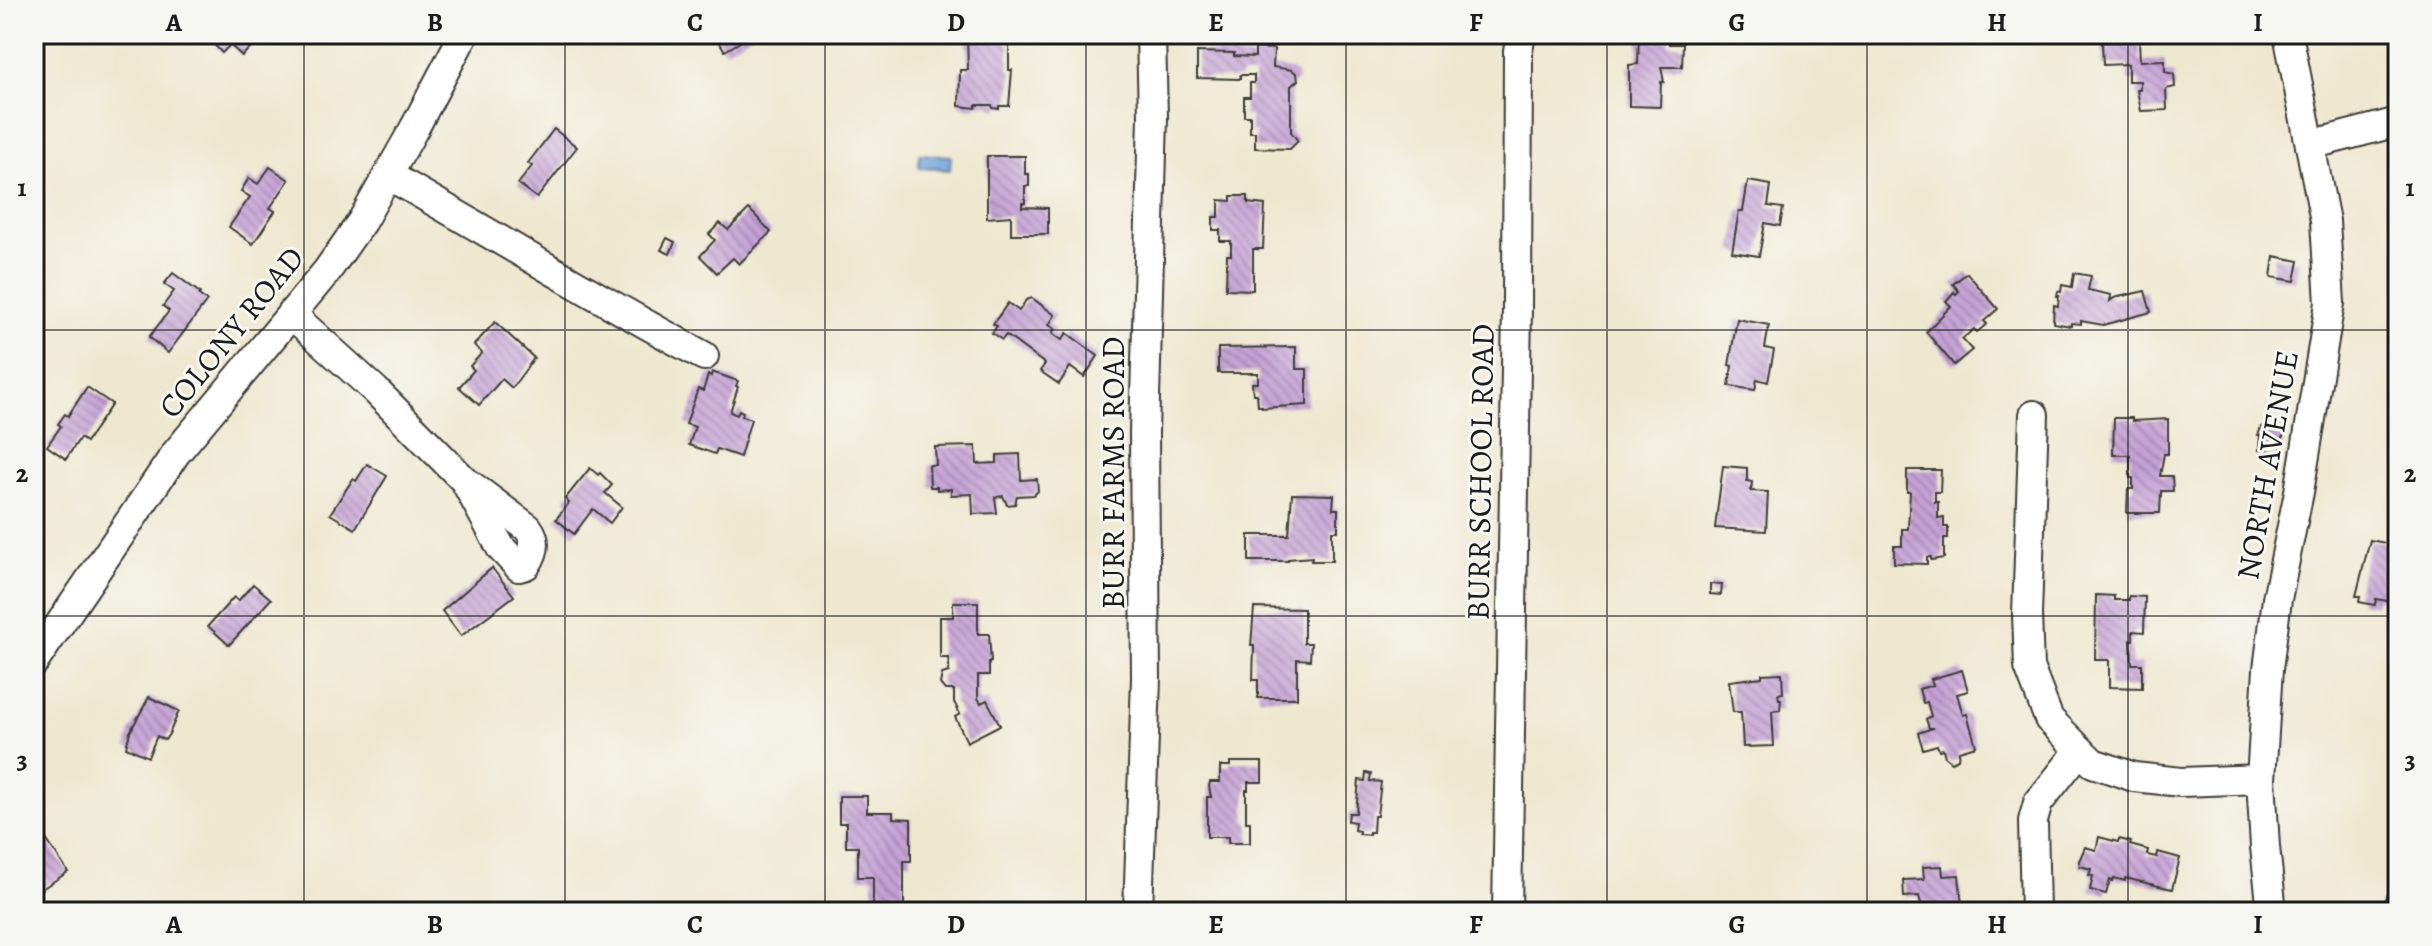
<svg xmlns="http://www.w3.org/2000/svg" width="2432" height="946" font-family="Alegreya,serif">
<defs>
<pattern id="water-waves" width="16" height="10" patternUnits="userSpaceOnUse" patternTransform="scale(2)"><rect width="16" height="10" fill="#6ea2db"/><path d="M0 5q4-4 8 0t8 0" fill="none" stroke="#5a83b1"/></pattern>
<pattern id="building-back-hatch" width="6" height="6" patternUnits="userSpaceOnUse" patternTransform="scale(2)"><rect width="6" height="6" fill="#c5a1d5"/><path d="M-1 5l2 2M0 0l6 6M5-1l2 2" fill="none" stroke="#9f82ac"/></pattern>
</defs>
<rect width="100%" height="100%" fill="#f6f6f2"/>
<filter id="ink" filterUnits="userSpaceOnUse"><feTurbulence type="fractalNoise" baseFrequency=".0125" numOctaves="2"/><feDisplacementMap in="SourceGraphic" scale="16" xChannelSelector="R" yChannelSelector="G"/><feConvolveMatrix kernelMatrix="1 2 1 2 8 2 1 2 1" color-interpolation-filters="sRGB"/></filter>
<filter id="wash" filterUnits="userSpaceOnUse"><feTurbulence type="fractalNoise" baseFrequency=".006" numOctaves="4" result="noise"/><feDisplacementMap in="SourceGraphic" scale="32" xChannelSelector="R" yChannelSelector="G"/><feGaussianBlur stdDeviation="1.8" result="paint"/><feColorMatrix in="noise" values="0 0 0 0 0 0 0 0 0 0 0 0 0 0 0 0 0 1.4 0 .05"/><feComposite in="paint" operator="in"/></filter>
<g filter="url(#wash)">
<rect width="100%" height="100%" fill="#efe8d0"/>
<polygon fill="url(#water-waves)" stroke="#455f7c" stroke-width="2" points="919,154 951,156 950,170 919,168"/>
<g id="blocks">
<g fill="url(#building-back-hatch)">
<polygon points="220,34 224,35 263,34 242,56 230,45 222,53 212,42"/>
<polygon points="714,34 753,34 725,51"/>
<polygon points="967,34 1005,34 1003,42 1009,43 1009,70 1012,70 1009,106 999,106 999,109 993,108 992,105 976,105 976,108 959,106 960,70 968,70"/>
<polygon points="1639,34 1669,34 1669,44 1683,44 1682,67 1661,67 1664,82 1661,82 1660,107 1629,106 1629,65 1638,64"/>
<polygon points="2139,41 2140,61 2165,60 2165,72 2174,74 2175,87 2166,89 2167,110 2141,111 2137,90 2140,90 2140,81 2128,81 2128,64 2103,65 2102,42"/>
<polygon points="1255,48 1274,49 1273,67 1292,70 1297,74 1298,80 1291,86 1291,132 1298,141 1290,149 1255,148 1255,132 1250,132 1250,116 1244,116 1244,97 1250,97 1250,83 1254,83 1254,75 1240,75 1240,79 1197,78 1197,52 1234,53 1234,56 1255,57"/>
<polygon points="554,129 577,147 537,198 518,184 532,166 528,163"/>
<polygon points="987,156 1025,156 1025,174 1029,174 1029,186 1025,186 1025,203 1022,203 1022,207 1048,208 1048,234 1011,234 1011,216 987,218"/>
<polygon points="270,167 289,180 270,208 275,211 253,244 229,227 250,197 241,191 249,178 258,184"/>
<polygon points="1748,181 1771,185 1768,206 1783,208 1780,226 1765,223 1759,256 1732,252 1739,211 1743,211"/>
<polygon points="1231,196 1248,196 1248,203 1265,205 1263,249 1253,249 1253,290 1226,289 1227,255 1231,255 1231,241 1220,241 1220,230 1213,230 1213,217 1219,217 1219,200 1231,201"/>
<polygon points="749,209 771,232 739,264 733,258 717,273 700,256 715,240 709,234 720,223 728,230"/>
<polygon points="667,238 675,242 670,254 661,250"/>
<polygon points="2274,256 2299,261 2295,281 2271,277"/>
<polygon points="173,273 200,293 199,295 207,301 168,353 149,337 169,311 163,306 174,291 164,284"/>
<polygon points="1967,273 1998,309 1984,321 1987,324 1977,332 1974,329 1962,339 1972,350 1954,365 1926,332 1951,306 1946,301 1954,292 1956,294 1959,291 1953,284"/>
<polygon points="2074,273 2091,276 2088,290 2111,295 2110,301 2114,298 2145,291 2151,312 2103,325 2081,321 2081,324 2071,323 2071,326 2053,323 2054,305 2058,306 2059,296 2057,296 2058,291 2061,292 2062,285 2072,287"/>
<polygon points="1032,298 1055,315 1049,325 1055,329 1052,333 1062,340 1067,333 1098,356 1084,377 1070,367 1059,384 1040,371 1045,364 1006,335 1002,340 992,333 997,326 993,324 1008,303 1019,311 1026,300"/>
<polygon points="1737,319 1769,325 1765,348 1774,350 1768,382 1757,379 1755,390 1729,386 1732,366 1729,365"/>
<polygon points="495,322 534,358 512,388 502,379 479,405 459,387 474,370 470,366 482,353 474,345"/>
<polygon points="1296,347 1296,369 1307,369 1307,405 1262,408 1262,406 1258,406 1257,394 1253,394 1252,383 1258,383 1258,373 1218,373 1218,348"/>
<polygon points="712,372 738,381 736,386 738,387 730,412 737,415 739,410 743,412 742,416 751,419 740,457 717,449 715,454 689,445 695,427 686,424 687,421 698,389 703,391 708,375 711,376"/>
<polygon points="87,387 112,404 86,442 80,438 66,459 47,446 61,426 58,424 65,414 68,416"/>
<polygon points="2114,418 2132,418 2132,421 2168,419 2168,454 2164,454 2160,476 2172,476 2173,491 2161,491 2160,513 2127,513 2128,489 2133,489 2133,478 2130,478 2130,455 2113,455"/>
<polygon points="2261,427 2284,429 2281,452 2259,450 2260,435 2258,435"/>
<polygon points="976,446 977,464 997,463 997,455 1020,454 1021,480 1037,479 1038,491 1034,495 1017,496 1015,504 1007,505 1003,496 995,497 997,513 973,514 972,494 951,495 951,489 937,490 937,487 930,487 929,465 936,465 935,447"/>
<polygon points="367,464 387,476 355,529 330,514 353,479 356,481"/>
<polygon points="1723,466 1747,468 1747,481 1752,482 1751,491 1768,492 1766,531 1715,528"/>
<polygon points="590,468 598,475 600,473 612,485 605,493 622,507 610,523 593,509 574,534 556,519 569,503 565,499"/>
<polygon points="1907,470 1941,470 1940,492 1935,492 1935,502 1938,502 1938,518 1944,517 1944,527 1948,527 1948,538 1944,538 1944,558 1931,560 1931,557 1927,557 1927,564 1894,563 1894,546 1902,546 1902,529 1908,529 1910,492 1907,492"/>
<polygon points="1292,494 1334,495 1333,509 1338,509 1338,531 1332,531 1332,561 1311,561 1312,557 1288,559 1288,561 1249,561 1249,535 1289,535"/>
<polygon points="2370,540 2396,545 2389,580 2398,582 2398,603 2376,599 2375,605 2359,602 2360,596 2356,596"/>
<polygon points="492,568 514,596 461,636 442,611"/>
<polygon points="253,584 271,599 229,645 208,626 234,597 238,601"/>
<polygon points="1710,584 1722,585 1721,595 1710,594"/>
<polygon points="2096,595 2114,596 2114,600 2129,600 2129,596 2145,597 2144,632 2133,631 2133,640 2131,640 2132,664 2142,664 2142,688 2109,687 2109,660 2095,660"/>
<polygon points="953,602 978,602 978,634 989,634 991,662 989,662 989,675 978,675 978,698 981,703 987,700 1000,725 967,742 955,717 960,714 954,702 954,690 945,690 940,684 942,674 949,672 949,658 940,658 940,617 953,617"/>
<polygon points="1254,608 1304,609 1304,643 1311,643 1310,660 1297,659 1297,698 1258,698 1258,680 1253,680 1254,646 1251,646"/>
<polygon points="1962,670 1968,691 1957,694 1963,715 1967,714 1976,746 1959,751 1958,759 1951,762 1945,757 1943,749 1939,750 1937,745 1923,749 1918,733 1933,728 1929,728 1926,719 1931,716 1927,702 1923,703 1919,689 1933,685 1931,679"/>
<polygon points="1782,673 1783,693 1778,694 1779,699 1781,699 1780,710 1772,711 1774,746 1743,747 1741,712 1733,712 1729,681 1762,677 1762,674"/>
<polygon points="149,697 179,711 169,734 165,740 157,736 148,757 126,747 130,732"/>
<polygon points="1230,762 1262,762 1262,782 1248,782 1248,790 1246,790 1246,822 1250,822 1250,843 1228,843 1228,837 1207,837 1207,797 1211,797 1209,786 1210,782 1220,782 1220,766 1230,766"/>
<polygon points="1366,773 1371,774 1370,781 1381,782 1377,816 1374,816 1373,832 1369,832 1369,835 1359,834 1359,831 1354,830 1355,822 1348,821 1349,813 1356,813 1359,780 1365,781"/>
<polygon points="839,796 867,796 867,812 893,812 893,818 911,819 911,861 904,861 904,908 873,907 873,877 858,877 858,847 846,847 846,823 839,823"/>
<polygon points="44,836 68,872 34,894 34,843"/>
<polygon points="2099,837 2118,842 2119,839 2131,842 2130,845 2148,850 2147,855 2157,857 2158,852 2180,858 2172,889 2125,878 2125,881 2114,878 2113,881 2110,880 2106,894 2090,890 2093,876 2089,875 2091,869 2080,866 2079,861 2085,847 2096,850"/>
<polygon points="1942,866 1943,876 1959,875 1962,906 1959,906 1959,912 1923,912 1919,896 1904,897 1903,880 1924,879 1923,867"/>
<polygon points="2398,877 2398,905 2386,898"/>
<polygon points="2188,906 2210,907 2209,912 2188,912"/>
</g>
</g>
</g>
<g filter="url(#ink)">
<use href="#blocks" fill-opacity="0" stroke="#3c3b37" stroke-width="2"/>
<g fill="none" stroke-linecap="round" stroke-linejoin="round">
<defs>
<g id="minor">
<polyline points="2310,145 2398,122"/>
<path d="M388 175C494 235 597 299 704 356"/>
<path d="M291 314 375 390 465 481 528 528C537 540 535 552 526 565L519 567 501 548 465 481"/>
<polyline points="2034,415 2027,614 2029,667 2049,719 2093,763 2134,777 2181,782 2261,779"/>
<polyline points="34,662 176,453 327,271 362,221 415,127 464,34"/>
<polyline points="1138,912 1146,678 1144,433 1153,117 1151,34"/>
<polyline points="1507,912 1517,307 1518,51 1521,34"/>
<polyline points="2035,912 2033,821 2038,803 2080,750"/>
<polyline points="2272,912 2265,847 2261,779 2268,669 2277,599 2299,492 2330,303 2325,221 2288,34"/>
</g>
</defs>
<use href="#minor" stroke="#3c3b37" stroke-width="32"/>
<use href="#minor" stroke="#fff" stroke-width="28"/>
</g>
</g>
<path fill="none" stroke="#1c1c1c" stroke-width="2" stroke-opacity="0.55" d="M304 34V912M565 34V912M825 34V912M1086 34V912M1346 34V912M1607 34V912M1867 34V912M2128 34V912M34 330H2398M34 616H2398"/>
<g text-anchor="middle" stroke-width="6" stroke-linejoin="round" paint-order="stroke">
<g font-size="32" fill="#1c1c1c" stroke="#f6f6f2">
<text transform="translate(231 332) rotate(-51)" y="11">COLONY ROAD</text>
<text transform="translate(2267 465) rotate(-80)" y="11">NORTH AVENUE</text>
<text transform="translate(1480 472) rotate(-89)" y="11">BURR SCHOOL ROAD</text>
<text transform="translate(1113 473) rotate(-90)" y="11">BURR FARMS ROAD</text>
</g>
</g>
<rect width="2432" height="946" fill="none" stroke="#f6f6f2" stroke-width="88"/>
<rect x="44" y="44" width="2344" height="858" fill="none" stroke="#1c1c1c" stroke-width="3"/>
<g font-size="26" text-anchor="middle" font-weight="bold" fill="#1c1c1c">
<text x="174" y="31">A</text>
<text x="435" y="31">B</text>
<text x="695" y="31">C</text>
<text x="956" y="31">D</text>
<text x="1216" y="31">E</text>
<text x="1476" y="31">F</text>
<text x="1737" y="31">G</text>
<text x="1997" y="31">H</text>
<text x="2258" y="31">I</text>
<text x="22" y="196">1</text>
<text x="2410" y="196">1</text>
<text x="22" y="482">2</text>
<text x="2410" y="482">2</text>
<text x="22" y="768">3</text>
<text x="2410" y="768">3</text>
<text x="174" y="933">A</text>
<text x="435" y="933">B</text>
<text x="695" y="933">C</text>
<text x="956" y="933">D</text>
<text x="1216" y="933">E</text>
<text x="1476" y="933">F</text>
<text x="1737" y="933">G</text>
<text x="1997" y="933">H</text>
<text x="2258" y="933">I</text>
</g>
</svg>
